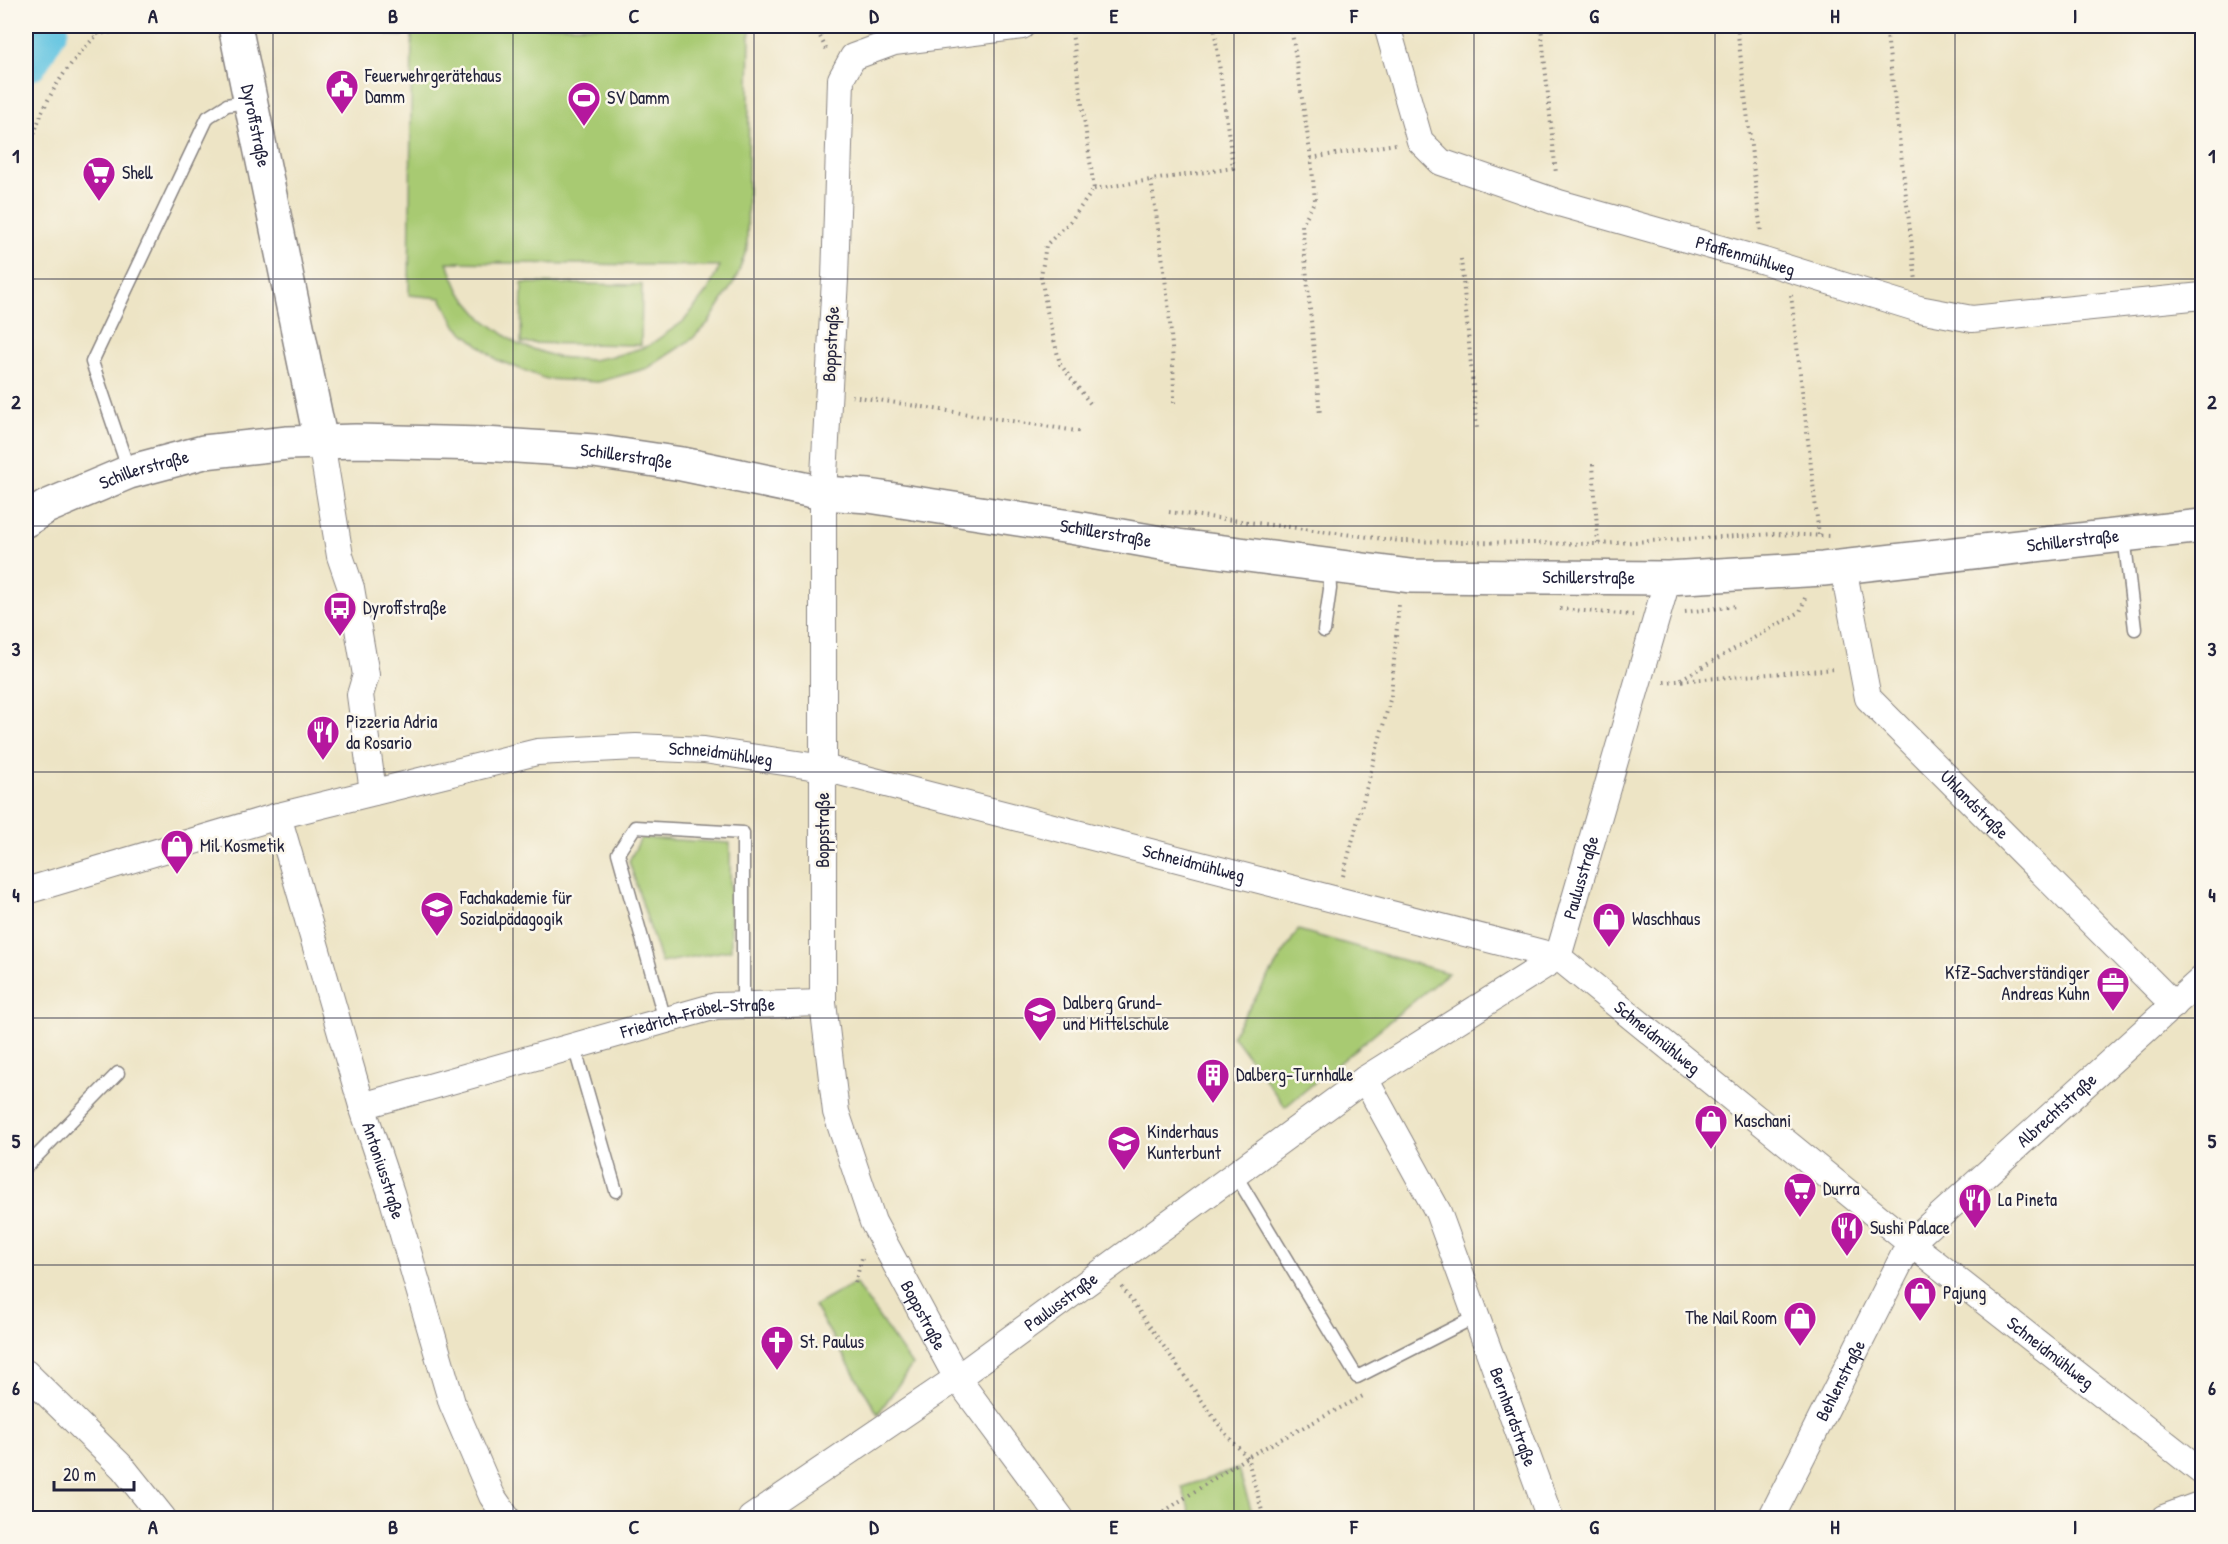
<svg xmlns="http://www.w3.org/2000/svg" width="2228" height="1544" font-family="'Patrick Hand',sans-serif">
<rect width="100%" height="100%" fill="#fbf7ec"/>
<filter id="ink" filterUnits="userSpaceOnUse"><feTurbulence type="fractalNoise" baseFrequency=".0167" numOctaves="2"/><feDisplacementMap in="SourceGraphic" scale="12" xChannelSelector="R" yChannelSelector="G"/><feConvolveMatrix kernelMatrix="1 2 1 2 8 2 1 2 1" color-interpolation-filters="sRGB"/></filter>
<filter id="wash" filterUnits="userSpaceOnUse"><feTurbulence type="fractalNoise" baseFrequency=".008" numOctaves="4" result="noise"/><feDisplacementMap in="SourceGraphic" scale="24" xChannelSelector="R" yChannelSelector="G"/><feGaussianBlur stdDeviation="1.35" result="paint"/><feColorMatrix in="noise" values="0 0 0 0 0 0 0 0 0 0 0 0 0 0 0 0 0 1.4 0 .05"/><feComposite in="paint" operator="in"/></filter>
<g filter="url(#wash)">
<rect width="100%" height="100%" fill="#ede4c5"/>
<g fill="#a8ca72" stroke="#657656" stroke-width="1.5" fill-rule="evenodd">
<polygon points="388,26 403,26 403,36 388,35"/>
<path d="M412 26H750L747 248 736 279 709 322 692 339 648 368 598 382 546 379 497 360 457 327 441 298 409 295ZM447 262 720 266 708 290 684 321 648 346 618 355 592 360 557 357 517 344 483 319 460 292Z"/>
<polygon points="522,283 642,285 641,345 521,343"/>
<polygon points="641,838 730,843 731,950 661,963 629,861"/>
<polygon points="1298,930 1448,973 1285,1107 1232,1035"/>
<polygon points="855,1283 912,1365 878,1414 814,1306"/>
<polygon points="1238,1469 1254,1518 1192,1518 1182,1487"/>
</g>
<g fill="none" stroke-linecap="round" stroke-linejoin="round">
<polyline stroke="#62c4e1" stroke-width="48" points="26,58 45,26"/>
</g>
</g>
<g filter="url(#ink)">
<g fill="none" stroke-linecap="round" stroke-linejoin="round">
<defs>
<g id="lane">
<polyline points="129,471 92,362 208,117 227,105 250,101"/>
<polyline points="2124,536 2135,629"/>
<polyline points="1324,631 1330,589 1329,567"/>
<polyline points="665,1020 618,853 635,827 743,833 743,1005"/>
<polyline points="574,1046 616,1191"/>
<polyline points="26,1167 118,1073"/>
<polyline points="1235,1174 1357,1377 1477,1316"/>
</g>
<g id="street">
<path id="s1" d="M1022 26 894 42 853 57 841 79 835 279 823 493V1003L836 1112 873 1222 957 1378 1061 1518"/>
<path id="s2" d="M1387 26 1420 141 1441 162 1559 203 1764 261 1919 309 1972 319 2202 296"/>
<polyline points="321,442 340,556 351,588 366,675 360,695 373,792"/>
<path id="s3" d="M1843 567 1868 698 2174 1005"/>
<path id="s4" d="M278 816 362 1106 391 1193 452 1403 492 1496 507 1518"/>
<path id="s5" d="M26 891 278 816 537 752 636 747 704 750 824 768 1558 957 1910 1243 2202 1472"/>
<path id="s6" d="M1365 1079 1438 1212 1550 1518"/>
<path id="s7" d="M362 1106 716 1006 823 1003"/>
<polyline points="26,1373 123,1468 163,1518"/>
<path id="s8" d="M751 1518 957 1378 1365 1079 1558 957 1668 578"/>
<path id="s9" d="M1771 1518 1910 1243 2202 979"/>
<polyline points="2164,1518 2202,1504"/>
</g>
<g id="secondary">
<path id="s10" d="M235 26 321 442"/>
<path id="s11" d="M26 520 46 507 129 472 204 452 288 443 356 441 484 444 594 451 682 464 823 493 869 496 1070 527 1178 546 1410 576 1668 578 1823 569 2202 526"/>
</g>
</defs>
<use href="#lane" stroke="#888380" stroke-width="15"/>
<use href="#street" stroke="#888380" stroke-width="28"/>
<use href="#secondary" stroke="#888380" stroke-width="36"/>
<g stroke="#888380" stroke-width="4" stroke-dasharray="1.5 4.5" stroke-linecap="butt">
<polyline points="815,26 827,51"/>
<polyline points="1071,26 1094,189 1069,223 1046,245 1041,276 1047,311 1060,364 1092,406"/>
<polyline points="1291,26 1311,158 1315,200 1302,225 1320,415"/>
<polyline points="1541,26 1556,174"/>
<polyline points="1737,26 1761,233"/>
<polyline points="1886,26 1916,281"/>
<polyline points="97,34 166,26"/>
<polyline points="1311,158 1396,144"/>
<path d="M26 169C30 153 33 135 39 120 53 84 78 51 107 26"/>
<polyline points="1094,189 1151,180"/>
<polyline points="1461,259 1477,429"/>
<polyline points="1791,295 1819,535"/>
<polyline points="852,396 1083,432"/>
<path d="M1174 403C1174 328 1162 254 1151 180L1233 168 1214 26"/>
<polyline points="1593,464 1598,544"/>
<polyline points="1169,512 1400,541 1598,544 1774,534 1831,536"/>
<polyline points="1560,609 1633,615"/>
<polyline points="1685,612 1737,606"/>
<polyline points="1681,679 1800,612 1805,598"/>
<polyline points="1664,682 1836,669"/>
<polyline points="1343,876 1391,696 1399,603"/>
<polyline points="855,1283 862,1258"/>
<polyline points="1122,1287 1224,1432 1247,1457 1264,1518"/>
<polyline points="1154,1518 1247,1457 1363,1396"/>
</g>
<use href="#lane" stroke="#fff" stroke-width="12"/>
<use href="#street" stroke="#fff" stroke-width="26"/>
<use href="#secondary" stroke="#fff" stroke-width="33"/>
</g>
</g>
<path fill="none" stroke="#22223b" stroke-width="1.5" stroke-opacity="0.55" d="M273 26V1518M513 26V1518M754 26V1518M994 26V1518M1234 26V1518M1474 26V1518M1715 26V1518M1955 26V1518M26 279H2202M26 526H2202M26 772H2202M26 1018H2202M26 1265H2202"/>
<defs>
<symbol id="civic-pin" viewBox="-11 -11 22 30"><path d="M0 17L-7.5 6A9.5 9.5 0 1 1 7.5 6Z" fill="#b5179e" stroke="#fbf7ec"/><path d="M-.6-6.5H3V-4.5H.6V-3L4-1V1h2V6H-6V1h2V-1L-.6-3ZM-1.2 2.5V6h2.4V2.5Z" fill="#fff"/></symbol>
<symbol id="stadium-pin" viewBox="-11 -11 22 30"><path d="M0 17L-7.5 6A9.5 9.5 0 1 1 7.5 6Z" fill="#b5179e" stroke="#fbf7ec"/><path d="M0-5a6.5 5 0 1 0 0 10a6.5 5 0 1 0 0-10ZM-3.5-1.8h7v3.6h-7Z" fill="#fff"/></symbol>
<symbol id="supermarket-pin" viewBox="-11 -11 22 30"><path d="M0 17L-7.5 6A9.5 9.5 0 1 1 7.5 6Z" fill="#b5179e" stroke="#fbf7ec"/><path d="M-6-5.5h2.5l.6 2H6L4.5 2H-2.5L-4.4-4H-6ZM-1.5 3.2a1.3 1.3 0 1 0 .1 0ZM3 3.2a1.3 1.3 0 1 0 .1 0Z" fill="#fff"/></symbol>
<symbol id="bus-pin" viewBox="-11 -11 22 30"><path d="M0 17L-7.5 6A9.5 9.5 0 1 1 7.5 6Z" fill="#b5179e" stroke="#fbf7ec"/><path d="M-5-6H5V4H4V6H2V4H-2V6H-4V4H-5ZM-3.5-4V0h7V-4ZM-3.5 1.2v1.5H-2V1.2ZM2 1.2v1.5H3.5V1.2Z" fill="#fff"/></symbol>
<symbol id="restaurant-pin" viewBox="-11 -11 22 30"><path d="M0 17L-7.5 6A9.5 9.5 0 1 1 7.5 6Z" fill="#b5179e" stroke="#fbf7ec"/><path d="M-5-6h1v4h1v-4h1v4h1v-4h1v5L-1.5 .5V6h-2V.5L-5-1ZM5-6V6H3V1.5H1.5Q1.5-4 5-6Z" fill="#fff"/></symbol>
<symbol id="shop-pin" viewBox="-11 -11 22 30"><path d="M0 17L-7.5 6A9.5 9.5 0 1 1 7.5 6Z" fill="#b5179e" stroke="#fbf7ec"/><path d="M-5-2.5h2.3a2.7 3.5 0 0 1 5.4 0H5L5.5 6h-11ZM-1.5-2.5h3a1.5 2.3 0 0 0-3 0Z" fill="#fff"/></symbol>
<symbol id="university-pin" viewBox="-11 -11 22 30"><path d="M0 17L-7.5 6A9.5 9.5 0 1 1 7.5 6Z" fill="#b5179e" stroke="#fbf7ec"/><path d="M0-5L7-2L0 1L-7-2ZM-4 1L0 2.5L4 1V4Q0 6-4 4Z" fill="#fff"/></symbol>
<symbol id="office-pin" viewBox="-11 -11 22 30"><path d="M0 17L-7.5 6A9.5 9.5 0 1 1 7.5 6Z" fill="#b5179e" stroke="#fbf7ec"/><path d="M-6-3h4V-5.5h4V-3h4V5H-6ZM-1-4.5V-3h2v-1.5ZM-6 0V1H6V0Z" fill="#fff"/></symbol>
<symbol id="school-pin" viewBox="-11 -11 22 30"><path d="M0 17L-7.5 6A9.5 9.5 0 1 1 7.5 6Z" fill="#b5179e" stroke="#fbf7ec"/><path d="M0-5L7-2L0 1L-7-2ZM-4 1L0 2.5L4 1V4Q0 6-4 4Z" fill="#fff"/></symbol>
<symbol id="building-pin" viewBox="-11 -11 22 30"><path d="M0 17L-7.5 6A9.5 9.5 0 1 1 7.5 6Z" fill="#b5179e" stroke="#fbf7ec"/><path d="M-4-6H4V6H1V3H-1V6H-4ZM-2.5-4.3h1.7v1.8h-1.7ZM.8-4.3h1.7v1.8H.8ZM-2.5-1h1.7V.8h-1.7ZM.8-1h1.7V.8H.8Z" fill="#fff"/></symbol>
<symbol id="church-pin" viewBox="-11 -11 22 30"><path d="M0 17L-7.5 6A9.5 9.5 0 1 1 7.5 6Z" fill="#b5179e" stroke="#fbf7ec"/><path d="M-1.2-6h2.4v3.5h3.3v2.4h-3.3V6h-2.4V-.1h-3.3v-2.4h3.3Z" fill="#fff"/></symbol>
</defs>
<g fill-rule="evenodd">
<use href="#civic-pin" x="323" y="67" width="38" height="52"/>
<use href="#stadium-pin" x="565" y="79" width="38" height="52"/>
<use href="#supermarket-pin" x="80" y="154" width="38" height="52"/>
<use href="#bus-pin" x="321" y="589" width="38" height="52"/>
<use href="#restaurant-pin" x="304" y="713" width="38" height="52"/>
<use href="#shop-pin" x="158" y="827" width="38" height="52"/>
<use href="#university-pin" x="418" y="889" width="38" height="52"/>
<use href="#shop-pin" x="1590" y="900" width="38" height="52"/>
<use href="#office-pin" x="2094" y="964" width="38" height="52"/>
<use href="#school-pin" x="1021" y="994" width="38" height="52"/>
<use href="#building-pin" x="1194" y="1056" width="38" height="52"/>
<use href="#shop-pin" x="1692" y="1102" width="38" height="52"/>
<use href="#school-pin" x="1105" y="1123" width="38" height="52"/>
<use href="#supermarket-pin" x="1781" y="1170" width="38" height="52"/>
<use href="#restaurant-pin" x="1956" y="1181" width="38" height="52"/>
<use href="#restaurant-pin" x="1828" y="1209" width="38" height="52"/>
<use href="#shop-pin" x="1901" y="1274" width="38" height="52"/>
<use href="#shop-pin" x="1781" y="1299" width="38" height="52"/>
<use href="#church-pin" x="758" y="1323" width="38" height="52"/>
</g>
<g text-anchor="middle" stroke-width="5" stroke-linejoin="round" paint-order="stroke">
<g font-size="18" fill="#22223b" stroke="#fbf7ec" text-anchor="start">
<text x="365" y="82">Feuerwehrgerätehaus<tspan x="365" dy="21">Damm</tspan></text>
<text x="607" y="104">SV Damm</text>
<text x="122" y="179">Shell</text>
<text x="363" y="614">Dyroffstraße</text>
<text x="346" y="728">Pizzeria Adria<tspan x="346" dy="21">da Rosario</tspan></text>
<text x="200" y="852">Mil Kosmetik</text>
<text x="460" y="904">Fachakademie für<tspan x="460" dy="21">Sozialpädagogik</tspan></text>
<text x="1632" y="925">Waschhaus</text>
<text x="2090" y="979" text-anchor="end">KfZ-Sachverständiger<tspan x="2090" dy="21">Andreas Kuhn</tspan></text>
<text x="1063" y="1009">Dalberg Grund-<tspan x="1063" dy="21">und Mittelschule</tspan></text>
<text x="1236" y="1081">Dalberg-Turnhalle</text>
<text x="1734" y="1127">Kaschani</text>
<text x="1147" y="1138">Kinderhaus<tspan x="1147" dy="21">Kunterbunt</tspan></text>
<text x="1823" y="1195">Durra</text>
<text x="1998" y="1206">La Pineta</text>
<text x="1870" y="1234">Sushi Palace</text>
<text x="1943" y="1299">Pajung</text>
<text x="1777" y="1324" text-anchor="end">The Nail Room</text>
<text x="800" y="1348">St. Paulus</text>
</g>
<g font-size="18" fill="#22223b" stroke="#fbf7ec">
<text dy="6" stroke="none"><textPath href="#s10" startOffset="102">Dyroffstraße</textPath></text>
<text dy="6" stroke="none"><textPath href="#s2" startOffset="468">Pfaffenmühlweg</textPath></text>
<text transform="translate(831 344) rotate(-87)" y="6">Boppstraße</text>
<text dy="6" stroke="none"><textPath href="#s11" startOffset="615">Schillerstraße</textPath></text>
<text dy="6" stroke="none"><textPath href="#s11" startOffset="129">Schillerstraße</textPath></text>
<text dy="6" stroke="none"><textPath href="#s11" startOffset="1101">Schillerstraße</textPath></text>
<text dy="6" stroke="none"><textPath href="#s11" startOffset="2073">Schillerstraße</textPath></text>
<text dy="6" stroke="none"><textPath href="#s11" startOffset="1587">Schillerstraße</textPath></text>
<text dy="6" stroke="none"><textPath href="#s5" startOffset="714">Schneidmühlweg</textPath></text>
<text dy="6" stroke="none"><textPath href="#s3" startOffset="284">Uhlandstraße</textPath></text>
<text transform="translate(823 830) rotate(-90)" y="6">Boppstraße</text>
<text dy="6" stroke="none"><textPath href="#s5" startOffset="1200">Schneidmühlweg</textPath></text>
<text dy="6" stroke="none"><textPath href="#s8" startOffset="1066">Paulusstraße</textPath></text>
<text dy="6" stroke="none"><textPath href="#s7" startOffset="348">Friedrich-Fröbel-Straße</textPath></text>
<text dy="6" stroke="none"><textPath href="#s5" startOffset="1704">Schneidmühlweg</textPath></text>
<text dy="6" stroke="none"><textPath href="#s9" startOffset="506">Albrechtstraße</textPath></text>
<text dy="6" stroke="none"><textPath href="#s4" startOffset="370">Antoniusstraße</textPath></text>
<text dy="6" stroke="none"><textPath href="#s8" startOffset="378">Paulusstraße</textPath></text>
<text dy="6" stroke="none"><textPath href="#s1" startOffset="1454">Boppstraße</textPath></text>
<text dy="6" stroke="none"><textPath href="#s5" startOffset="2208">Schneidmühlweg</textPath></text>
<text dy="6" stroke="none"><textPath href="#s9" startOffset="154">Behlenstraße</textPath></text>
<text dy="6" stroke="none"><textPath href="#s6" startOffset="370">Bernhardstraße</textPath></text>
</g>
</g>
<rect width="2228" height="1544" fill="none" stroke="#fbf7ec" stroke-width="66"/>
<path d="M54 1481v9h80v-9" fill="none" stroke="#22223b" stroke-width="3"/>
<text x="63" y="1481" font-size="18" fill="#22223b" stroke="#fbf7ec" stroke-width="4.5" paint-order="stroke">20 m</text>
<rect x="33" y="33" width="2162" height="1478" fill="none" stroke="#22223b" stroke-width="2"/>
<g font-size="20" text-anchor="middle" font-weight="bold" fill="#22223b">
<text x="153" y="23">A</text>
<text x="393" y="23">B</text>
<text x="634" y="23">C</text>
<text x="874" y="23">D</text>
<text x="1114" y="23">E</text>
<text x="1354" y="23">F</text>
<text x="1594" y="23">G</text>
<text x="1835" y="23">H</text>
<text x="2075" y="23">I</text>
<text x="16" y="163">1</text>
<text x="2212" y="163">1</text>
<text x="16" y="409">2</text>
<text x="2212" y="409">2</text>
<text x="16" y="656">3</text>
<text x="2212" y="656">3</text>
<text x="16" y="902">4</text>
<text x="2212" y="902">4</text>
<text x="16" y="1148">5</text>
<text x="2212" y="1148">5</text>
<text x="16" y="1395">6</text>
<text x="2212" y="1395">6</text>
<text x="153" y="1534">A</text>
<text x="393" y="1534">B</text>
<text x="634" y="1534">C</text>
<text x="874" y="1534">D</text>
<text x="1114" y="1534">E</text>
<text x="1354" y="1534">F</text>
<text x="1594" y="1534">G</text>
<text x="1835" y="1534">H</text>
<text x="2075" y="1534">I</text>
</g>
</svg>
